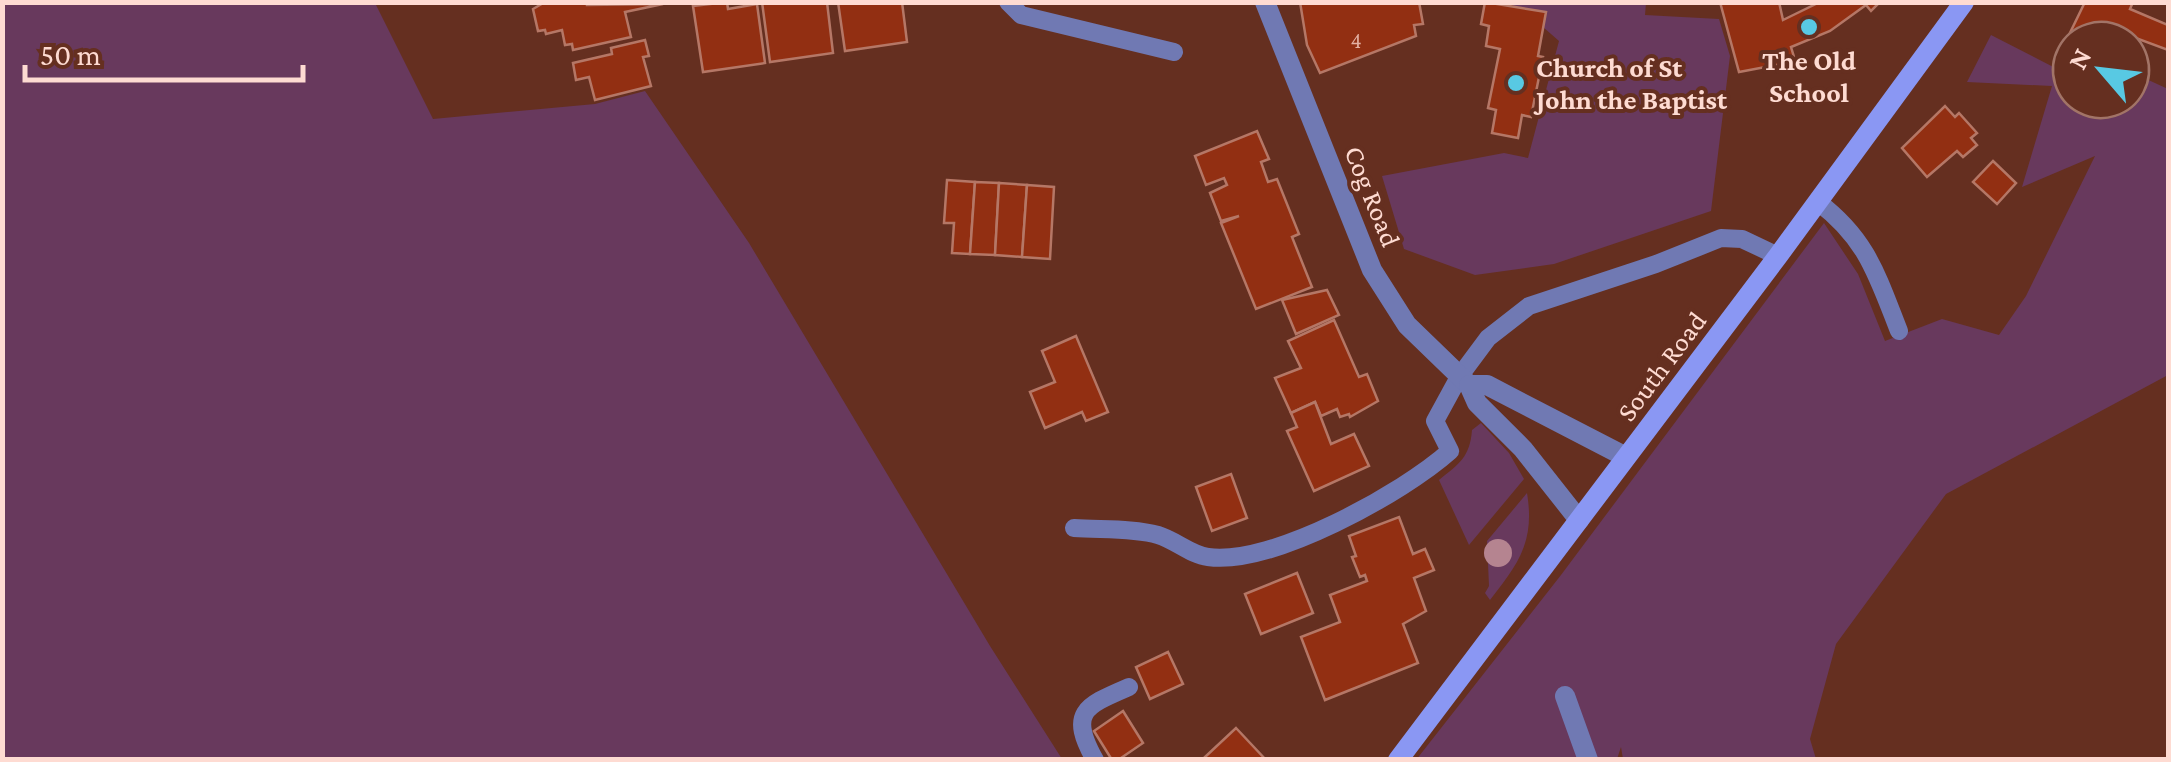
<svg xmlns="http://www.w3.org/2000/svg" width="2171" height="762" font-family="'Crimson Pro',serif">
<rect width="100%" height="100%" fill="#652f20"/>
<g fill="#68395d">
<polygon points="2,3 375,3 433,119 595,104 645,91 749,243 990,646 1062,759 3,759"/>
<polygon points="1514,3 1646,3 1645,15 1719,19 1730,56 1711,211 1554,264 1475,275 1404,249 1382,176 1504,153 1528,158 1559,41 1543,27 1546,12 1513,6"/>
<polygon points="1991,35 2063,72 2071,71 2071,100 2131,100 2131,72 2168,89 2168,375 1946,494 1836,644 1810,739 1816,759 1623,759 1621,747 1617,759 1416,760 1561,575 1824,223 1858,274 1885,341 1942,319 1999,335 2026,296 2095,156 2022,187 2052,86 1967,82"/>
<path d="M1481 423 1509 453 1524 479 1469 545 1439 480C1459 464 1470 457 1472 430Z"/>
<path d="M1527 493C1535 541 1519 563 1490 600L1485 593 1489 586 1487 541Z"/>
</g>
<g fill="#922f12" stroke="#b57766" stroke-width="2.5">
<polygon points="545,2 587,2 587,5 663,4 625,12 631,37 573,50 572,44 565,45 562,30 546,34 545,30 538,31 533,9"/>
<polygon points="727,2 728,9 757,4 765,63 703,72 693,6"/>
<polygon points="762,2 827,2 833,53 770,62"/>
<polygon points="838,2 902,2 907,42 845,51"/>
<polygon points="1300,2 1419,2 1423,24 1414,25 1416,36 1320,73 1307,45"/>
<polygon points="1485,2 1546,12 1538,56 1543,57 1531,117 1522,115 1518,138 1492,133 1496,110 1488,108 1500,49 1486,46 1489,26 1481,24"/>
<polygon points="1720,2 1779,2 1783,20 1820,2 1880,2 1871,11 1866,5 1830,31 1791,47 1794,57 1780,61 1781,64 1739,72"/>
<polygon points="2085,2 2133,2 2130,9 2168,25 2168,50 2136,38 2131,50 2131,40 2067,39"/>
<polygon points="645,40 649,56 643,57 651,86 595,100 589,77 576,80 573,63 612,54 611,48"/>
<polygon points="1945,106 1955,117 1959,113 1977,133 1971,138 1977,145 1963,157 1957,151 1927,177 1902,148"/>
<polygon points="1257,131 1269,159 1261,162 1268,182 1277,179 1299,234 1292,237 1312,287 1256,309 1221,223 1239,216 1221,221 1210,193 1227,185 1224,178 1206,185 1195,156"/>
<polygon points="1993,161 2016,183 1997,204 1973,182"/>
<polygon points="947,180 975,182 970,254 952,253 954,223 944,223"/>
<polygon points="975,182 999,183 995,255 970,254"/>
<polygon points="999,183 1027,185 1022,257 995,255"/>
<polygon points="1027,185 1054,187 1050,259 1022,257"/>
<polygon points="1327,290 1339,315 1296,334 1282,300"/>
<polygon points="1334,320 1359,377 1367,374 1378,401 1350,417 1349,414 1340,417 1337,409 1321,416 1315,402 1291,413 1275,378 1301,368 1288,341"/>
<polygon points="1076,336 1108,412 1086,421 1082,412 1045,428 1030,392 1055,382 1042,351"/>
<polygon points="1315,402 1331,444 1354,434 1369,466 1314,491 1287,431 1297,427 1291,413"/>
<polygon points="1231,474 1247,518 1212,531 1196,487"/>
<polygon points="1399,517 1413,554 1425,549 1434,570 1414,578 1426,611 1403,624 1418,663 1325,700 1301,637 1340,622 1330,595 1367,581 1365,575 1360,577 1352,557 1356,556 1349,536"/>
<polygon points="1297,573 1313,613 1261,634 1245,594"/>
<polygon points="1168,652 1183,684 1150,699 1136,667"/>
<polygon points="1123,711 1143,743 1118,760 1112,760 1094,731"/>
<polygon points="1236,728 1266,760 1207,760 1205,757"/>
</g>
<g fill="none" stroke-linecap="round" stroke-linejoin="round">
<g stroke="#7079b3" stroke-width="18">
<polyline points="1008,2 1021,15 1174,52"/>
<path d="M1818 202C1867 239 1877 275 1899 331"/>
<path d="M1074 528C1101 530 1133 528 1158 535 1175 540 1191 555 1208 557 1272 566 1403 493 1450 451L1435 421 1459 377 1488 338 1529 306 1656 264 1721 238 1742 239 1778 256"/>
<path d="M1095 760C1068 712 1085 706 1129 687"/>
</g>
<polyline stroke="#7079b3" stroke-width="20" points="1565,696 1588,760"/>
<g stroke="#7079b3" stroke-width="20">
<polyline points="1265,2 1372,270 1407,325 1469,385 1477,403 1523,449 1579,520"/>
<polyline points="1469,385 1487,385 1626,457"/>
</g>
<polyline stroke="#8a97f3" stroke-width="20" points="1398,760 1778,256 1964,2"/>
</g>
<circle fill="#b58490" cx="1498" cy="553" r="14"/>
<g fill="#58c9e3" stroke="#652f20" stroke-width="4">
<circle cx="1809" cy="27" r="10"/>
<circle cx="1516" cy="83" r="10"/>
</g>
<g text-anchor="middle" stroke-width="8" stroke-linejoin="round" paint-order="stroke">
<g font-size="22" fill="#e3b0a2">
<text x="1356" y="48">4</text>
</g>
<g font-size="28" font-weight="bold" fill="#fedbd2" stroke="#652f20">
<text x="1809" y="70">The Old<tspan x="1809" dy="32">School</tspan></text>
<text x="1536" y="77" text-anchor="start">Church of St<tspan x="1536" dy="32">John the Baptist</tspan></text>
</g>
<g font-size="28" fill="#fedbd2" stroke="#652f20">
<text transform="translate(1373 196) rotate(68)" y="10">Cog Road</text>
<text transform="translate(1661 366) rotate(-53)" y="10">South Road</text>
</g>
</g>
<rect width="2171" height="762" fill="none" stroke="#fedbd2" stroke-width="10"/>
<g transform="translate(2101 70) rotate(298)"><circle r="48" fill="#652f20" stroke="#a27467" stroke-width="2.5"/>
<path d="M0-8L18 38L0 25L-18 38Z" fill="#58c9e3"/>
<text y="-15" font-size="28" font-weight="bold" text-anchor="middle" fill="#fedbd2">N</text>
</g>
<path d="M25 65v15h278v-15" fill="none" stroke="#fedbd2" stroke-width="5"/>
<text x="40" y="65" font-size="30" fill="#fedbd2" stroke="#652f20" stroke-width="8" paint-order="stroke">50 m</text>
</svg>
